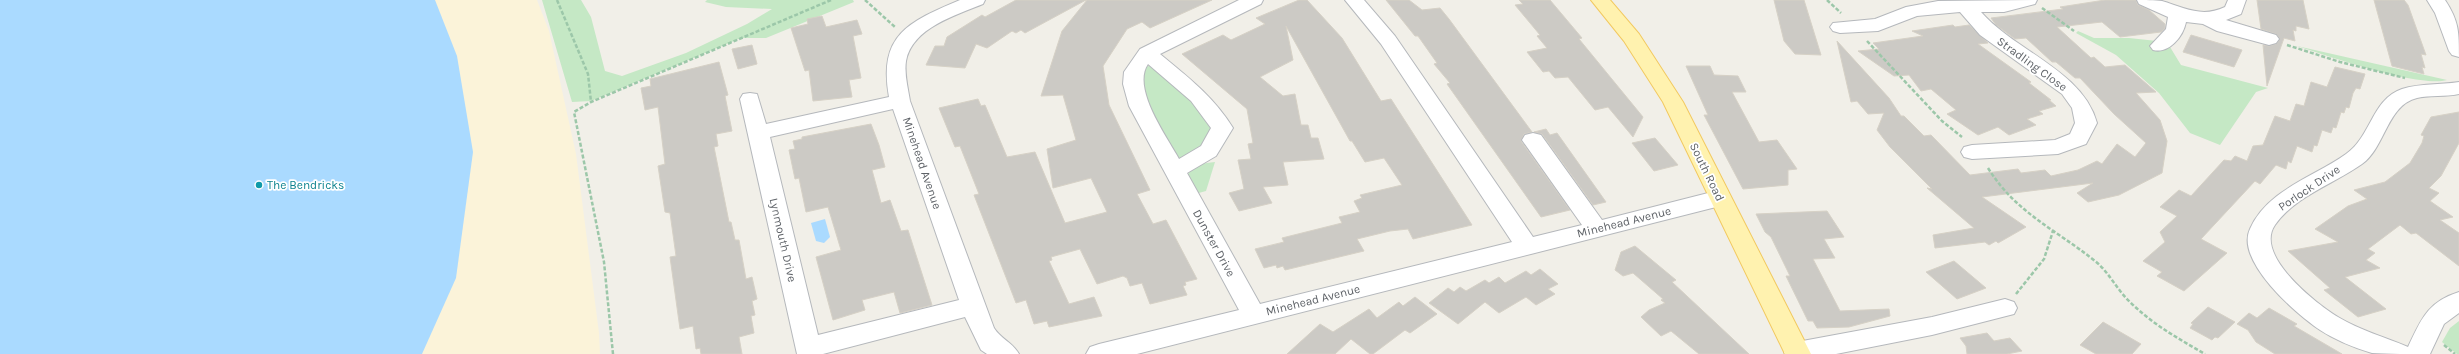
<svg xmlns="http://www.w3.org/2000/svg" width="2459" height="354" font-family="Karla,sans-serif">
<rect width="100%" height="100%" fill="#f1efe8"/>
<g fill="#c5e8c5">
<polygon points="542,0 581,0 591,17 605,71 622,76 686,53 747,24 772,9 726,7 705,2 707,0 853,0 854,2 766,38 741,38 591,101 572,102"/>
<polygon points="2078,31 2094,38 2129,38 2157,41 2170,47 2181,65 2268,88 2256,92 2220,145 2190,133 2159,93 2116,55 2076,33"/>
<path d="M2297 46 2447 80C2419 88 2328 56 2297 46Z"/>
<path d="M1148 66 1156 67 1202 108 1214 131C1207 145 1190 166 1174 156L1145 102 1141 83 1144 68Z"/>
<path d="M1215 162 1206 191 1195 194 1187 176C1192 165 1204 163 1215 162Z"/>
<polygon points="2459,321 2459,354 2457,354 2442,342 2450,328"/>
</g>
<polygon fill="#fbf3d9" points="0,0 537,0 549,31 576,154 599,333 600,354 0,354"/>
<g fill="#aadaff">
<polygon points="0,0 435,0 457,56 473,152 456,278 422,354 0,354"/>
<polygon points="825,219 830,237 824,243 816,241 811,223"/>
</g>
<g fill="#cccac5" stroke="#d6d1c6">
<polygon points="1016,0 1086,0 1025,33 1021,30 1016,33 1012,31 987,48 976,44 965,68 926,65 935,46 944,46 947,37 982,15 985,17"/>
<polygon points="1087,0 1212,0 1150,28 1142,22 1127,29 1103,66 1109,105 1150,190 1137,194 1153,224 1166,220 1197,279 1185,282 1186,285 1183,286 1187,295 1150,304 1142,283 1130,286 1127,278 1123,276 1097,284 1080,249 1051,257 1052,260 1049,261 1069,304 1094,297 1102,316 1049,327 1047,321 1034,324 1026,300 1016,303 974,195 979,194 960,146 955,147 939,108 978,99 981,106 985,105 1007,157 1035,152 1065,223 1107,212 1091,178 1053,188 1047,149 1076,140 1063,95 1041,96 1062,31"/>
<polygon points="1299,0 1307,0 1342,38 1381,101 1391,99 1472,225 1413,239 1408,229 1390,231 1357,239 1364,251 1285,270 1283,266 1277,268 1276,265 1264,268 1255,249 1284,242 1282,238 1342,223 1339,217 1360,212 1354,201 1362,198 1360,195 1402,185 1384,158 1365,162 1352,141 1350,141 1286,26 1293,60 1260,77 1283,96 1295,94 1301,125 1308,125 1311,138 1318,138 1324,159 1283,162 1288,185 1263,187 1272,203 1239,211 1229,193 1244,189 1238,160 1251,159 1248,144 1253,143 1247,109 1182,54 1223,35 1231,40 1265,24 1256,18"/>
<polygon points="1386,0 1409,0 1422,10 1440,8 1449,19 1532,132 1524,134 1521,141 1570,210 1541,217 1447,84 1450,83 1434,64 1437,63 1418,36 1415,36"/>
<polygon points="1519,0 1550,0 1582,38 1579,39 1643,117 1633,137 1608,107 1595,110 1568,77 1555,78 1549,71 1543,72 1527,52 1547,48 1537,36 1540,35 1515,5 1523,4"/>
<polygon points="1774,0 1804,0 1821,55 1795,54 1784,41"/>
<polygon points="2105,0 2136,0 2138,5 2149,10 2165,24 2165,28 2161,32 2120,37 2102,22 2057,27 2091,58 2094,57 2105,67 2125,65 2156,92 2136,93 2160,120 2167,141 2162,173 2119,195 2088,202 2077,193 2093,183 1982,197 2026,227 1998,243 1996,241 1989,245 1985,242 1935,248 1933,235 1974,228 1927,188 1932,189 1890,147 1877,130 1884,113 1868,114 1857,101 1851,102 1837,41 1889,98 1901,116 1904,116 1924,136 1931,135 1970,175 2018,169 2021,173 2045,170 2051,176 2078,170 2097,161 2102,164 2117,144 2135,157 2146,143 2114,114 2080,78 2075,78 2056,62 2052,62 2026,38 2015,39 1996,25 1991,18 2063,9 2060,7"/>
<polygon points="2257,0 2303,0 2309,29 2296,26 2296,31 2293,30 2295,41 2284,38 2267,86 2263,45 2269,46 2276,44 2280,39 2276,34 2261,29"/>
<polygon points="2374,0 2404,0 2408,5 2426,55 2421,54 2425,68 2422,67 2424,74 2392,66"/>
<polygon points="822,16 826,27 857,20 862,34 853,36 861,78 849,80 852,97 813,101 809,70 805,71 791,28 808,24 807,19"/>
<polygon points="1953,25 1955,27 1969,25 1988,43 1978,44 2031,82 2029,83 2051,100 2049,100 2056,106 2039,111 2043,114 2027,119 2036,125 2009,135 1998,127 1978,135 1947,114 1956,110 1931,89 1921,91 1909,75 1894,76 1858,51 1879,49 1873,43 1923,36 1912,31"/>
<polygon points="2191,35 2242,50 2234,67 2183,52"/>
<polygon points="752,45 757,64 738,69 732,49"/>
<polygon points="719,62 728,95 725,96 732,131 716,134 718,146 714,147 729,222 731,222 735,240 739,240 746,279 752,277 757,299 752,301 755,315 751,316 754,333 739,337 742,354 701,354 700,348 696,349 693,326 680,329 670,257 676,256 670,213 665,212 658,166 665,164 658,107 645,110 641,88 651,86 650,79"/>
<polygon points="1686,66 1710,66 1714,75 1738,76 1746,92 1732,92 1759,142 1777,140 1797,169 1788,170 1788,185 1743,189 1704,115 1708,115"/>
<polygon points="2335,67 2365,74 2360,89 2356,88 2353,93 2349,108 2346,107 2344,113 2341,112 2336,128 2333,127 2331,133 2322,130 2317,146 2314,145 2312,152 2297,146 2291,163 2288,161 2286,169 2276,165 2260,184 2255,181 2201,239 2227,253 2184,291 2157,276 2162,272 2143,261 2165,242 2160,232 2177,216 2160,207 2179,190 2191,196 2224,160 2231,161 2235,156 2247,161 2253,146 2263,145 2275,116 2290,121 2296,104 2304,106 2311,82 2327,87"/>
<polygon points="2459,112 2459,143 2441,176 2429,188 2439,193 2430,201 2453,217 2440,220 2459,233 2459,266 2416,233 2411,234 2400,225 2368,249 2375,253 2366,260 2380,268 2345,277 2386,309 2358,317 2324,290 2330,288 2288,251 2338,242 2315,229 2348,206 2367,199 2354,190 2385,182 2410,163 2422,143 2424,136 2421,135 2431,117"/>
<polygon points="871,124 879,145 885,167 872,170 881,203 890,200 901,231 908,230 932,305 900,313 894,292 862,300 865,310 833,320 816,257 841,250 828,207 806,212 799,178 795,179 789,150 795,149 793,141 802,139 802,137"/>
<polygon points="1546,129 1550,135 1557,133 1606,202 1593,205 1542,134 1534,132"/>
<polygon points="1655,138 1678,165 1654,171 1632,143"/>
<polygon points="1827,211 1844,237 1824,239 1835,258 1813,259 1840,311 1889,309 1890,316 1849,327 1817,328 1813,321 1808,321 1786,276 1790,276 1771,237 1765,232 1756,214"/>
<polygon points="1635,246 1676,280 1672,282 1749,354 1699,354 1671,331 1661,336 1641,317 1649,310 1665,303 1661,300 1663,299 1633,273 1623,276 1615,270 1621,252"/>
<polygon points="1954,261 1986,288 1957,299 1926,272"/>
<polygon points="1540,269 1558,284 1548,289 1555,294 1536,305 1526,297 1499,313 1485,302 1458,324 1429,303 1448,288 1454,292 1460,287 1466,291 1485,280 1489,283 1499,277 1505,283 1526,271 1531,275"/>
<polygon points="1415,297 1437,314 1410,333 1405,330 1373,354 1370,354 1351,339 1335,354 1287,354 1320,324 1333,332 1369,309 1377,318 1399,302 1403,306"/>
<polygon points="2208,307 2235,322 2218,338 2215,337 2212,340 2190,328 2193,324 2191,323"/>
<polygon points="2269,308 2297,324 2294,326 2342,354 2275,354 2256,342 2248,330 2237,324 2249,313 2257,318"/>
<polygon points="2103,322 2141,344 2132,354 2096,354 2080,345"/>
<polygon points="1987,333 1994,341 2010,338 2022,351 2007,354 1967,354 1966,346 1960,338"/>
</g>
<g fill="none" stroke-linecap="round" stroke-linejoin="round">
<defs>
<g id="minor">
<path d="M960 0H985L983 4C956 15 912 28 906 61 904 74 908 88 910 101L994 328C1001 339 1013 343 1019 354H987L981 350 965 317 823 354H797L740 99 743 94 750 93 757 94 766 124 889 97C878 35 908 22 960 0ZM893 109 959 300 818 335 770 137Z"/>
<path d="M1239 0H1263L1261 4 1160 54C1188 77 1214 97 1233 128L1216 156 1187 173 1260 304 1512 242 1381 44 1345 0H1364L1395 36 1533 237 1582 225 1522 140 1525 135 1533 133 1541 135 1602 220 1720 190 1728 193 1731 198 1728 203 1720 206 1137 354H1086L1090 347 1099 344 1239 310 1129 106 1123 84 1124 72 1140 49ZM1148 64 1191 101 1211 128 1201 146 1179 159C1167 137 1131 88 1148 64Z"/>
<path d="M2037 0 2035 4 2004 12H1981C2015 51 2083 71 2097 123L2086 144 2058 154 1972 159 1964 157 1961 152 1964 147 1972 145 2055 140 2070 134 2075 123 2072 108 2062 94 1980 35 1960 12 1917 16 1878 31 1840 33 1833 31 1830 27 1833 23 1875 19 1906 7 1938 1Z"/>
<path d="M2137 0C2144 0 2155 0 2162 1 2185 8 2202 18 2225 7L2228 0H2246L2241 14 2226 20 2276 35 2279 39 2276 43 2269 45 2217 31 2203 24 2186 22C2183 37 2169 54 2153 50L2150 46 2166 29 2168 17 2139 4Z"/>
<path d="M2427 0H2445C2459 21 2459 32 2459 57L2452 55 2449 51 2435 13Z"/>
<path d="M2459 82V94C2445 97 2430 95 2417 98 2387 105 2385 148 2362 164 2334 184 2295 196 2275 225 2254 255 2315 303 2338 317 2359 330 2385 337 2408 347 2421 320 2427 302 2459 292V313L2444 324 2430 354C2414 354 2386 354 2372 353 2355 348 2335 340 2320 330 2296 314 2235 261 2250 229 2267 190 2314 177 2346 154 2371 137 2372 99 2402 89 2421 83 2440 85 2459 82Z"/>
<polygon points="2005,299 2014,302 2017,308 2014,314 1932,335 1836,354 1785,354 1784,352 1788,345 1797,342 1932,317"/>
</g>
<polygon id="major" points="1591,0 1610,0 1639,34 1683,102 1811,354 1785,354 1663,102 1624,41"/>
</defs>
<use href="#minor" stroke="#b5b8bc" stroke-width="2"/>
<use href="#major" stroke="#f2c960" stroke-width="2"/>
<g stroke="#9cc7a9" stroke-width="2.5" stroke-dasharray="4 2" stroke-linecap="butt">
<polyline points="557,0 588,74 591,102"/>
<polyline points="865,0 895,27"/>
<polyline points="1827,0 1841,13"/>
<polyline points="2042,8 2074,31"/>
<polyline points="1867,41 1942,121 1962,137"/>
<polyline points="2287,45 2340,62 2405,78"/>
<path d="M1988 168C2016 213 2055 229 2095 261 2109 272 2117 290 2130 302 2152 324 2179 339 2205 354"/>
<polyline points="2016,294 2044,259 2053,231"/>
<polyline points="2444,345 2455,354"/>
<polyline points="613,354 604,262 574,112 591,102 831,0"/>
</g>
<use href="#minor" fill="#fff" fill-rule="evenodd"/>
<use href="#major" fill="#fff2af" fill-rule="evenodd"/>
</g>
<circle fill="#0f9aa8" stroke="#fff" stroke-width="1.5" cx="259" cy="185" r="4"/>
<g text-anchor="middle" stroke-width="3.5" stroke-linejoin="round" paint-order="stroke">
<g font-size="12" fill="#5f6368" stroke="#fff">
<text transform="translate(2032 64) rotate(36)" y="4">Stradling Close</text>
<text transform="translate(922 163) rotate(71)" y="4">Minehead Avenue</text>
<text transform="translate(1707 172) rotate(64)" y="4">South Road</text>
<text transform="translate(2309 188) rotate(-34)" y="4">Porlock Drive</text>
<text transform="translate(1624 222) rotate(-14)" y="4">Minehead Avenue</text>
<text transform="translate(783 240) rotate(77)" y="4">Lynmouth Drive</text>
<text transform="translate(1214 243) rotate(61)" y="4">Dunster Drive</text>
<text transform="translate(1313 300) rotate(-14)" y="4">Minehead Avenue</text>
</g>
<g font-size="12" fill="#0d838f" stroke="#fff" text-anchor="start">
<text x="267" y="189">The Bendricks</text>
</g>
</g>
</svg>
